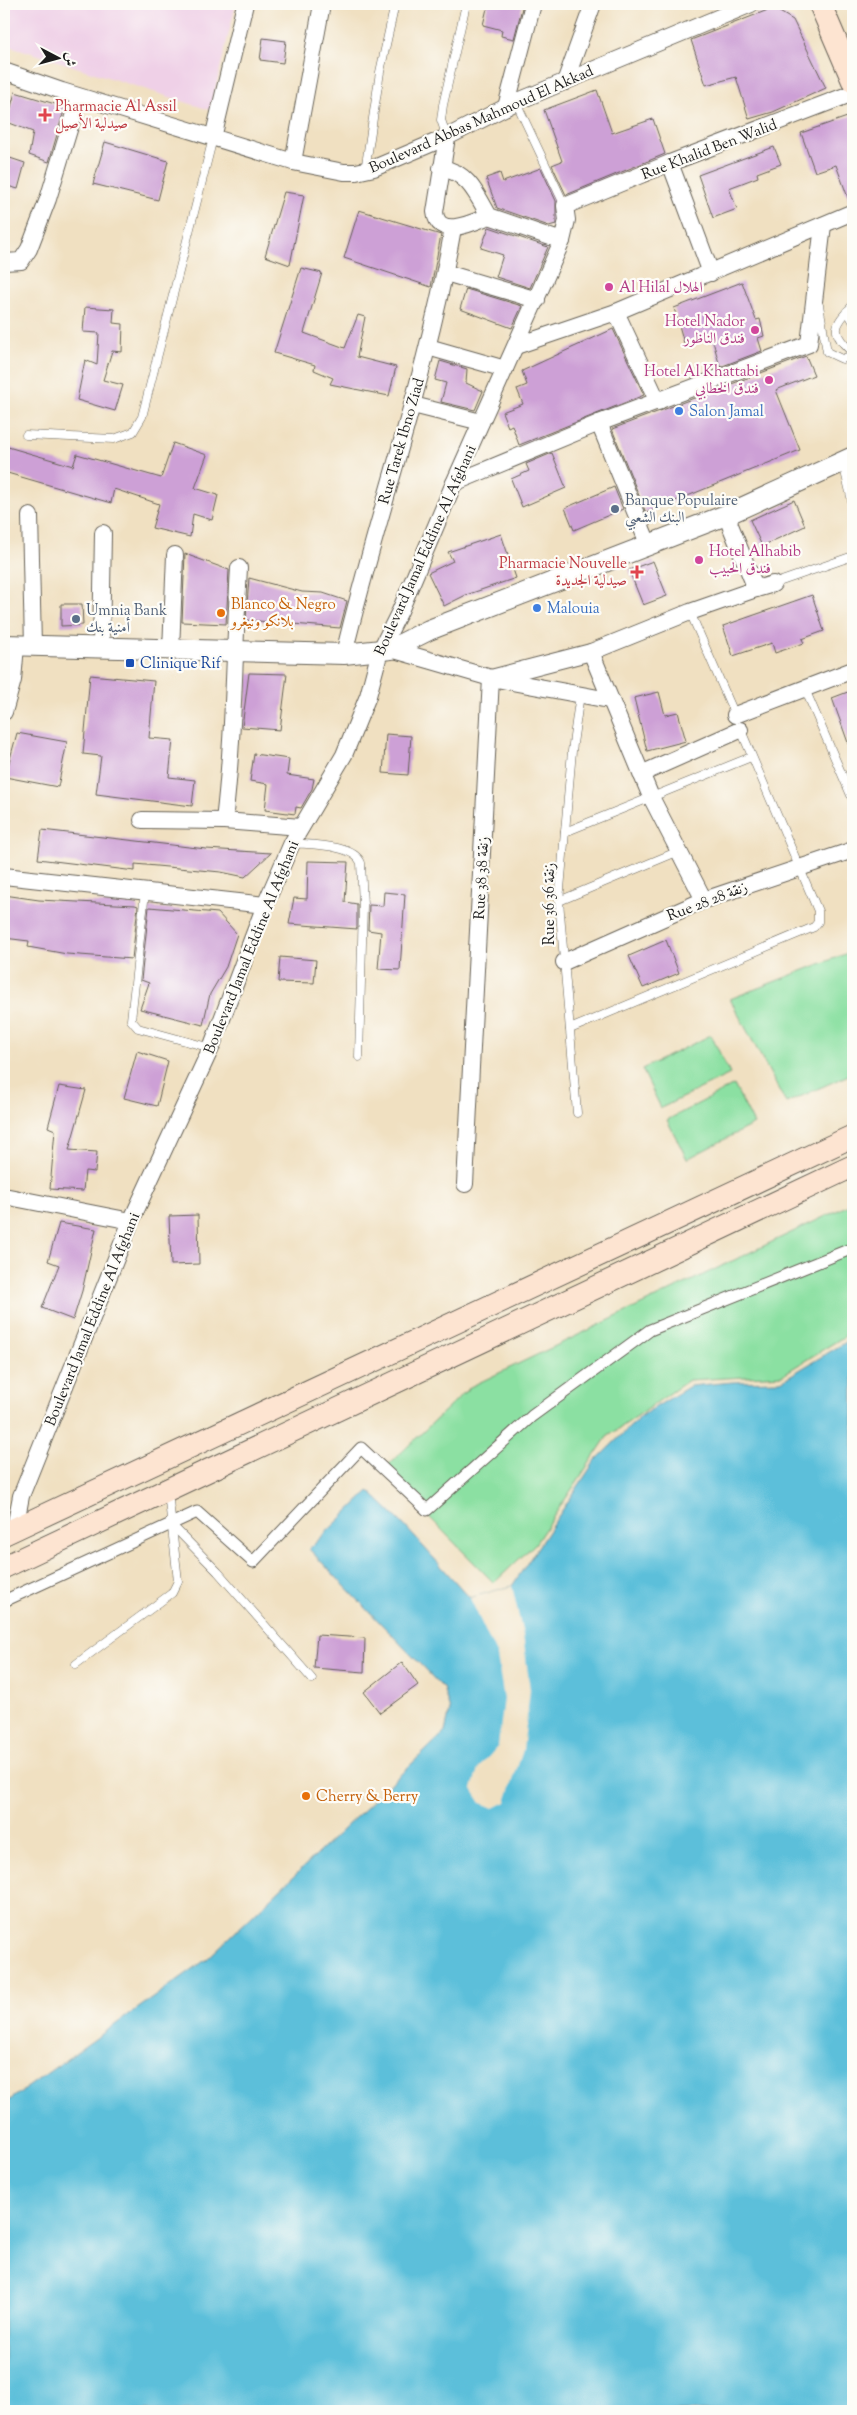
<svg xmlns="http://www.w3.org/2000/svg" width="857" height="2415" font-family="'Sorts Mill Goudy',Amiri,serif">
<rect width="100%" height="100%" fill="#fdfcf7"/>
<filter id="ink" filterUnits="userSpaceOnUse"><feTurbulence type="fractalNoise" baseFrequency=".02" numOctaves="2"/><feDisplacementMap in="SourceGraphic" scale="10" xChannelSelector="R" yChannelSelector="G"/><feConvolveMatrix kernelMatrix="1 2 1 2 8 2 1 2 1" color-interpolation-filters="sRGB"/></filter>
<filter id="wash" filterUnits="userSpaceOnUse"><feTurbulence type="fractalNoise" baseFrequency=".0096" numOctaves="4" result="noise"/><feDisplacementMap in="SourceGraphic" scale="20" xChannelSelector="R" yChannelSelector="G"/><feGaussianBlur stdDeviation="1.12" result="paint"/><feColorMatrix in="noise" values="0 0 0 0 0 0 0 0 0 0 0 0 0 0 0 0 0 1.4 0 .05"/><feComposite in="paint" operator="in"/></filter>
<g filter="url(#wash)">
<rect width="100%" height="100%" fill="#f0e0c1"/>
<polygon fill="#efd0e7" points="4,4 236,4 210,110 4,44"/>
<g fill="#8be0a2" stroke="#547e5f">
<polygon points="853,951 853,1073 786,1103 730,999"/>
<polygon points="711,1035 730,1074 661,1108 642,1069"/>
<polygon points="734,1085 754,1124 687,1159 667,1120"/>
<polygon points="853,1203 853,1331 782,1375 689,1380 607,1437 535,1544 494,1583 383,1470 470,1387"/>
</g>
<polygon fill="#5cbfda" stroke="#3c6e7b" points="853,1338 853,2411 4,2411 4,2104 207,1959 445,1732 450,1710 443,1688 309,1549 369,1491 402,1523 470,1598 512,1586 595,1461 641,1416 690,1386 733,1382 781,1381"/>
<polygon fill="#f0e0c1" points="512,1586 523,1635 530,1690 523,1750 506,1802 494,1808 481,1803 472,1789 478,1769 498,1746 504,1699 497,1656 470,1598"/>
<g id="blocks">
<g fill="#cda0d6">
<polygon points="488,4 523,4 514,39 501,36 502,30 483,25"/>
<polygon points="773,8 793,20 826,88 773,112 749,119 736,77 706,85 691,40"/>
<polygon points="263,38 286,41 283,63 260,60"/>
<polygon points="597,90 612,133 653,119 665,154 566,195 552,165 562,161 544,110"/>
<polygon points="15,92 65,107 49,162 29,155 33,132 7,122"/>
<polygon points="853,115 853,202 850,203 836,165 815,172 801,133"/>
<polygon points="105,142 168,161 158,200 93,184"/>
<polygon points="774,147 781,164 757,173 758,177 729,188 737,209 713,218 698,175"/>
<polygon points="4,156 25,163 18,189 4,185"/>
<polygon points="541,168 556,201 556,224 549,226 497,208 486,178 500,173 503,182"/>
<polygon points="284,192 304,195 290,265 265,256"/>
<polygon points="359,210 441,235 431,287 344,258"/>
<polygon points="489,227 548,247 530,288 496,277 503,255 481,248"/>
<polygon points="301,268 322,273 304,333 345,348 358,315 365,317 357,357 396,367 389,396 330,384 333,378 314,370 315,365 274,353"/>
<polygon points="742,282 756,320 760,319 764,336 758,338 762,351 720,367 711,334 684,343 674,308"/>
<polygon points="466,289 522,306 512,328 460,309"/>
<polygon points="85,307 114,309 113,323 123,324 122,352 112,351 103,380 123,385 115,411 77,400 85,360 97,365 99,333 83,332"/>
<polygon points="613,329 644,395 519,445 512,425 508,427 502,412 523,404 517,389 527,385 522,371"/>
<polygon points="806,356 814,375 776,390 800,450 646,513 612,429"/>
<polygon points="440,361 467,369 466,383 483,391 475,410 441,402 446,383 435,380"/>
<polygon points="173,443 207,455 195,488 218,495 212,520 193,514 190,537 152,528 159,504 114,489 111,503 4,472 8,447 73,466 77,454 161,478"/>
<polygon points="552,453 566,488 522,507 511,479 529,471 526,464"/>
<polygon points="614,487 623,509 574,530 565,508"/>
<polygon points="794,500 805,526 762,546 750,520"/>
<polygon points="501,534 516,578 466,595 444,606 428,573 453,561 448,552"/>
<polygon points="185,554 229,570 226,624 182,622"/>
<polygon points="653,561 667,596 643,605 629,570"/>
<polygon points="249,578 302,592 323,593 347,601 340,628 246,620"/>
<polygon points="812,595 824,631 802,639 804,643 775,653 772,643 733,656 723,626"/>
<polygon points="61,604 82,604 83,625 61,626"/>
<polygon points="249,673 287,674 280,730 242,727"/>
<polygon points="90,675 154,681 149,738 173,740 169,777 195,780 192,806 96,794 101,756 83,754"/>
<polygon points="853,690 853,751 851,751 832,698"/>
<polygon points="659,692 665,715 678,712 686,741 647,751 634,698"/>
<polygon points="17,733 67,742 58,787 5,777"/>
<polygon points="386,734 411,736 408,775 383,773"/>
<polygon points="254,754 289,759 287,775 314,779 312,789 301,808 296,807 295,814 265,810 268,784 250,781"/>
<polygon points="42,830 206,849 271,853 245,877 221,872 135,864 135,871 38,859"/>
<polygon points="308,861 348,862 345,902 357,904 357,929 289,924 294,898 307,899"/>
<polygon points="384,892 405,894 400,970 378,969 381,932 368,930 369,905 383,906"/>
<polygon points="4,895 39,900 135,905 138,906 132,959 67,954 28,947 29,941 4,938"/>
<polygon points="149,907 218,913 237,934 226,967 210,994 203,1025 140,1009 149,983 141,980"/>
<polygon points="666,940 679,973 643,988 629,956"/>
<polygon points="280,957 316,960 314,983 278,982"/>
<polygon points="137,1051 168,1061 157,1106 124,1098"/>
<polygon points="59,1086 86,1090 69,1150 97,1152 95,1172 85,1171 83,1191 50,1189 55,1130 48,1127"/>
<polygon points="198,1215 199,1264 171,1265 169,1216"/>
<polygon points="59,1223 96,1229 82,1291 73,1320 42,1308 59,1265 48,1261"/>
<polygon points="317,1635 365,1638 364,1672 314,1668"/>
<polygon points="402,1662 418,1685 380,1713 364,1692"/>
</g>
</g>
</g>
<g filter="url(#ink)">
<use href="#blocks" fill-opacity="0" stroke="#666156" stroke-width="1"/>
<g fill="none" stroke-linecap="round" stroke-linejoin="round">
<defs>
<g id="service">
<polyline points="516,102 565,206"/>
<polyline points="447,137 441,120 443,105 466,4"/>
<polyline points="365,171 380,72 395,4"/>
<polyline points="819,305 827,352 842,359 853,355"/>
<path d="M853 305C833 326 830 332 853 353"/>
<polyline points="847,311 853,321"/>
<polyline points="26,435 114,439 133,432 142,417 213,138"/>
<polyline points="843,463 853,505"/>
<polyline points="773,584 853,556"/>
<polyline points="690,612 735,715"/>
<polyline points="805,689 853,800"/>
<polyline points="565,832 751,757"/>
<path d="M292 843C311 845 354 844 361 863L363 905 359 1057"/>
<polyline points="145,892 131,1020 138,1028 211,1048"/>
<polyline points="559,901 679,851"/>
<polyline points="570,1029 814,927 818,922 818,911 740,728"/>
<polyline points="577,1113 559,901 572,751 580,694"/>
<polyline points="171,1524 218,1572 312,1679"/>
<polyline points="76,1664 172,1593 178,1581 168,1492"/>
</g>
<polyline id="pedestrian" points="4,1601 197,1512 253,1562 361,1448 427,1510 532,1416 650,1330 853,1248"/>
<g id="minor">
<polyline points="4,71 62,91 293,162 344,172 356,172 374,168 447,137 516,102 751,4"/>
<polyline points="565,82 593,4"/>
<polyline points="506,107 533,4"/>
<path d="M447 137 435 212C438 240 474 222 489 216"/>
<polyline points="213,138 245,4"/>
<polyline points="293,162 322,4"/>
<polyline points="670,163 711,273"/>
<path d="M441 168C468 172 477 195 489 216L562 241"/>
<polyline points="4,262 21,261 29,249 48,199 79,97"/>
<polyline points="446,273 537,300"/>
<polyline points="616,312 658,402"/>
<polyline points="516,346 616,312 853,212"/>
<polyline points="428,347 505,369"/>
<polyline points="413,405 481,422"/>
<polyline points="599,423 649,546"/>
<polyline points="454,483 599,423 809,344 823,225"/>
<polyline points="726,515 756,589 773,584"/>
<polyline points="30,516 33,646"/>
<polyline points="101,648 103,533"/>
<polyline points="391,649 491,678 609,700"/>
<polyline points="171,650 175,555"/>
<polyline points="591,652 651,797 704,900"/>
<path d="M344 654C378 511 428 372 453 228"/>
<polyline points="491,678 591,652 690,612 756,589"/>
<polyline points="4,712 13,680 16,646"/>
<polyline points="735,715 853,670"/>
<polyline points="641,774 740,730"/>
<polyline points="142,820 224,821 301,827"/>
<path d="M224 821C234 737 234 653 239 568"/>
<polyline points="4,876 265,905"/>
<polyline points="564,962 704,900 853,850"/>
<polyline points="465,1184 491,678"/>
<polyline points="4,1196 131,1221"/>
<polyline points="15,1528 21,1496 131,1221 211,1048 265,905 292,843 344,755 368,696 380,651 400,611 454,483 562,241 567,220 565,206 670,163 853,93"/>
</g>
<polyline id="tertiary" points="4,645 344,654 391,649 429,630 726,515 853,457"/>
<g id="secondary">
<polyline points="820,4 853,81"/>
<polyline points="4,1534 853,1136"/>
<polyline points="4,1567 853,1166"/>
</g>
</defs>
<use href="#service" stroke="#666156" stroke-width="9"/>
<use href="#pedestrian" stroke="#666156" stroke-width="13"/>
<use href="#minor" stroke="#666156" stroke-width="18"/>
<use href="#tertiary" stroke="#666156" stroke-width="22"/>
<use href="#secondary" stroke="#666156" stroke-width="24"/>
<use href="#service" stroke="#fff" stroke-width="8"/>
<use href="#pedestrian" stroke="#fff" stroke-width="11"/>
<use href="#minor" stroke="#fff" stroke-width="16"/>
<use href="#tertiary" stroke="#fff" stroke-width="20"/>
<use href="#secondary" stroke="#fde4d1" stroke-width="22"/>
</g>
</g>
<g fill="#e0444e" stroke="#fdfcf7" stroke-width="2">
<path d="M42.5 107.5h5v5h5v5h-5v5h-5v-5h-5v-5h5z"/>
<path d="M634.5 564.5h5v5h5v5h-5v5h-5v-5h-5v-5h5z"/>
</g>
<g fill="#d1479c" stroke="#fdfcf7" stroke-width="2">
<circle cx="609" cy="287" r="5"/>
<circle cx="755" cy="330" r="5"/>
<circle cx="769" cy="380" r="5"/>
<circle cx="699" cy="560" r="5"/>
</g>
<g fill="#3f7fe0" stroke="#fdfcf7" stroke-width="2">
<circle cx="679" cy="411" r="5"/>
<circle cx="537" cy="608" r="5"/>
</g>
<g fill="#5c6f8a" stroke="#fdfcf7" stroke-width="2">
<circle cx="615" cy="509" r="5"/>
<circle cx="76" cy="619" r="5"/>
</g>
<g fill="#e8710a" stroke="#fdfcf7" stroke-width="2">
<circle cx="221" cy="613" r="5"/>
<circle cx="306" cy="1796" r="5"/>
</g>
<rect fill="#1a4fb4" stroke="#fdfcf7" stroke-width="2" x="125" y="658" width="10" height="10" rx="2.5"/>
<g text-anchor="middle" stroke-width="4.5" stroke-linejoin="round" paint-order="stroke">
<g font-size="15" fill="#be3a42" stroke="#fdfcf7" text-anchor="start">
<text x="55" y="111">Pharmacie Al Assil<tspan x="55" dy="17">صيدلية الأصيل</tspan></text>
<text x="627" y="568" text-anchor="end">Pharmacie Nouvelle<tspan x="627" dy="17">صيدلية الجديدة</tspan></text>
</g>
<g font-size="15" fill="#1c1c1c" stroke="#fdfcf7">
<text transform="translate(481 119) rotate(-24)" y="5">Boulevard Abbas Mahmoud El Akkad</text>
<text transform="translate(709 149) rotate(-21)" y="5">Rue Khalid Ben Walid</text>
<text transform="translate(401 441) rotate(-74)" y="5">Rue Tarek Ibno Ziad</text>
<text transform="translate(425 550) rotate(-66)" y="5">Boulevard Jamal Eddine Al Afghani</text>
<text transform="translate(481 878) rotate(-87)" y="5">Rue 38 زنقة 38</text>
<text transform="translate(707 901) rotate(-21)" y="5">Rue 28 زنقة 28</text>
<text transform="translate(549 904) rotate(-90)" y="5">Rue 36 زنقة 36</text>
<text transform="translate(251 947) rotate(-68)" y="5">Boulevard Jamal Eddine Al Afghani</text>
<text transform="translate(92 1319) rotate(-68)" y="5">Boulevard Jamal Eddine Al Afghani</text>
</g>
<g font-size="15" fill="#b23c85" stroke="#fdfcf7" text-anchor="start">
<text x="619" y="292">Al Hilal الهلال</text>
<text x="745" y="326" text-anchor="end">Hotel Nador<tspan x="745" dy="17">فندق الناظور</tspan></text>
<text x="759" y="376" text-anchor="end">Hotel Al Khattabi<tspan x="759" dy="17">فندق الخطابي</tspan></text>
<text x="709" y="556">Hotel Alhabib<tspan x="709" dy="17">فندق الحبيب</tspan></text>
</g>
<g font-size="15" fill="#366cbe" stroke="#fdfcf7" text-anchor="start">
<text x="689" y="416">Salon Jamal</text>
<text x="547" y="613">Malouia</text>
</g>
<g font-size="15" fill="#4e5e75" stroke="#fdfcf7" text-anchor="start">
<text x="625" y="505">Banque Populaire<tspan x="625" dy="17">البنك الشعبي</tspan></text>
<text x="86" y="615">Umnia Bank<tspan x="86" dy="17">أمنية بنك</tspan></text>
</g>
<g font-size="15" fill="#c56008" stroke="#fdfcf7" text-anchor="start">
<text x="231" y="609">Blanco &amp; Negro<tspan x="231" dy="17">بلانكو ونيغرو</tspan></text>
<text x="316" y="1801">Cherry &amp; Berry</text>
</g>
<g font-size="15" fill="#164399" stroke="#fdfcf7" text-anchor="start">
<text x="140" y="668">Clinique Rif</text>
</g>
</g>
<rect width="857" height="2415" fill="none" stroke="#fdfcf7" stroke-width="20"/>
<g transform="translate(58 58) rotate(96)" stroke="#fdfcf7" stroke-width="4" paint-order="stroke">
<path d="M0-4L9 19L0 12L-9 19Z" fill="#1c1c1c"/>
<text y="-8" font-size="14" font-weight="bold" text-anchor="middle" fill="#1c1c1c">ش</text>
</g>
</svg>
